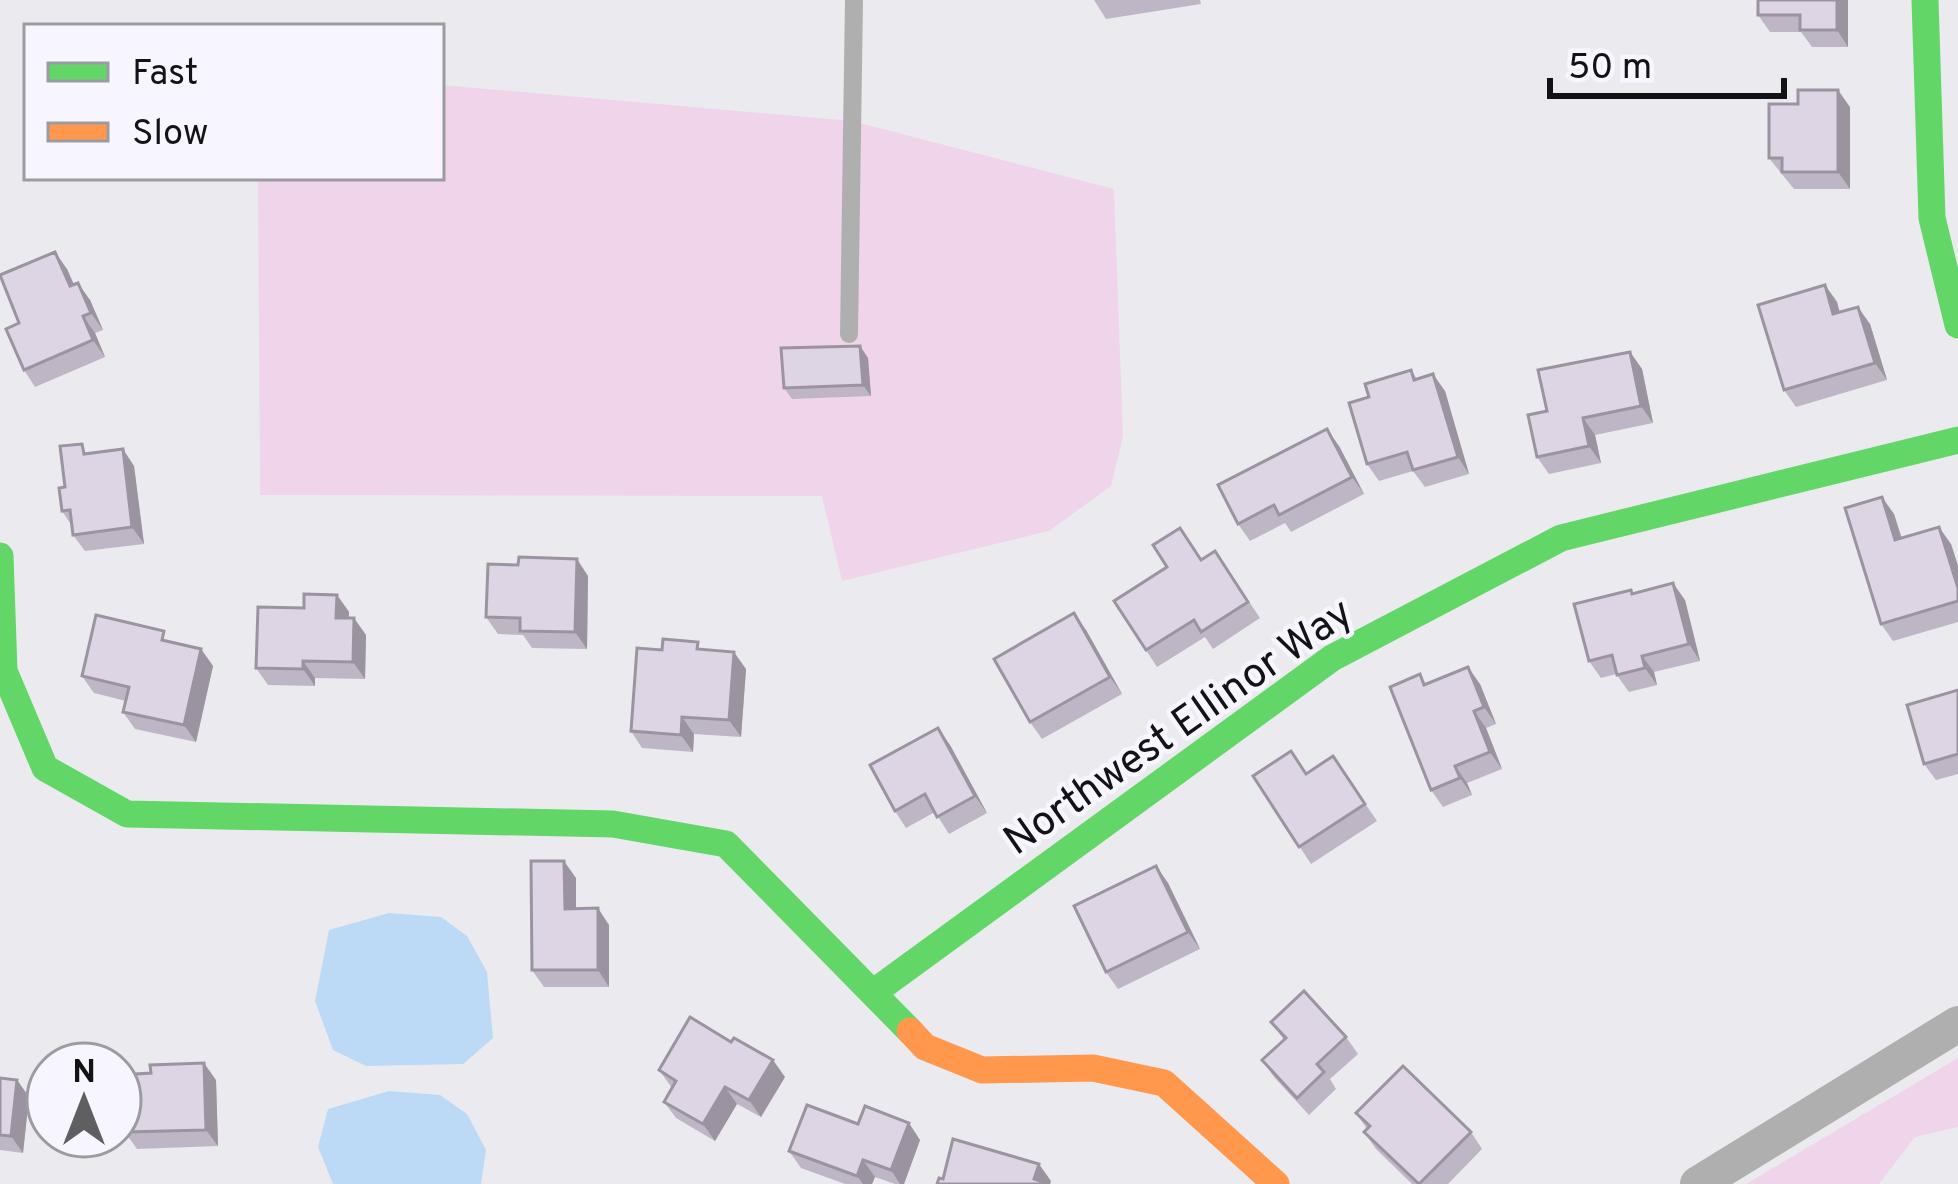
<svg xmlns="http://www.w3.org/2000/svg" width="1958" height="1184" font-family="Overpass,sans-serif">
<rect width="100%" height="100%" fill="#ebebef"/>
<g fill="#f0d5ea">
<polygon points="441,85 852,121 1114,189 1123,436 1111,486 1049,531 842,581 822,496 260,495 258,177 441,177"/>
<polygon points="1958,1058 1958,1127 1915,1137 1879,1184 1746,1184"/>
</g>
<g fill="#bcdaf5">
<polygon points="389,913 441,917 467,936 487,972 493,1038 463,1064 366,1066 333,1050 315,1001 329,930"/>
<polygon points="389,1091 440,1095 467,1114 486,1150 481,1184 333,1184 318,1147 328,1109"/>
</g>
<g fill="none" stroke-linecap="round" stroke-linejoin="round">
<polyline stroke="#afafb0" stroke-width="18" points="849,334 854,0"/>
<polyline stroke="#afafb0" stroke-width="36" points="1698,1184 1958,1024"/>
<g stroke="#63d668" stroke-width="27">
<polyline points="1925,0 1932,218 1958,325"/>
<polyline points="0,556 4,671 45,768 127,814 613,824 726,844 910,1031"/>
<polyline points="874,992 1332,658 1561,538 1958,440"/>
</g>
<polyline stroke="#ff974d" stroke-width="27" points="910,1031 925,1047 982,1070 1093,1068 1164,1083 1276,1184"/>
</g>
<g fill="#beb6c4">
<polygon points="1094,0 1200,0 1201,4 1106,19"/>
<polygon points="1848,0 1848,47 1812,47 1801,32 1770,32 1758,15"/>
<polygon points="1850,107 1850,189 1794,189 1769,158"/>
<polygon points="67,269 74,285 90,300 103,330 95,333 105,357 35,387 24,370 19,323"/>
<polygon points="1825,285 1837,302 1839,312 1870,324 1887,380 1796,407 1784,390"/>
<polygon points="860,346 868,358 871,396 792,399 784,388"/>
<polygon points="1630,352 1642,369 1653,423 1595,435 1601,463 1549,474 1537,457 1547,411"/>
<polygon points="1411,370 1417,379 1445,391 1469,474 1425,487 1413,471 1379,481 1367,464 1369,397"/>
<polygon points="1339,446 1364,494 1291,532 1285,523 1250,541 1238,524"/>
<polygon points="89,453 134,466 144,544 85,551 73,535 72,526 62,511 65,487"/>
<polygon points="1894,514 1902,538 1951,544 1958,566 1958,622 1893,641 1881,624"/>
<polygon points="1215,551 1260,618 1213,649 1205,637 1157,667 1114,601 1201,559"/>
<polygon points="588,576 587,649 532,648 523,635 498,634 486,617"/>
<polygon points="1631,590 1633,593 1685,600 1700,661 1654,672 1657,685 1629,692 1616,674 1601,678 1589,661"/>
<polygon points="337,595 349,612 349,618 366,635 365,679 315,678 315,686 268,685 256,668 304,608"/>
<polygon points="1086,630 1122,694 1042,739 1030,722"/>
<polygon points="172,642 201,649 213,666 196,742 135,729 123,712 126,701 94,693 82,676"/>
<polygon points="662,650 703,650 746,669 741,737 694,734 693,752 642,748 631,731"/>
<polygon points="1420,674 1426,684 1480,684 1496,724 1486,728 1502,769 1467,783 1472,795 1443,807 1431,790"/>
<polygon points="1958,690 1958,774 1936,780 1924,764"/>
<polygon points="950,745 987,813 949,834 935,812 906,828 895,811"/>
<polygon points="1333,756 1377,821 1311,864 1253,776 1306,773"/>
<polygon points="1156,866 1168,883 1200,949 1118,989 1106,972"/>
<polygon points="576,878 576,909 609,925 609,987 544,987 532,970"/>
<polygon points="1271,1022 1346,1037 1358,1054 1330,1079 1336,1089 1309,1115 1274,1077 1262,1060 1284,1040"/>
<polygon points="659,1070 785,1077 761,1117 737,1104 715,1141 676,1118 664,1102 672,1088"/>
<polygon points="120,1075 216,1080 218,1146 137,1149 125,1132 125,1129 120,1127"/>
<polygon points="0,1078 17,1080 29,1097 23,1153 0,1150"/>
<polygon points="1356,1113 1471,1132 1482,1149 1448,1184 1412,1184 1376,1149 1364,1132 1367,1129"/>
<polygon points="858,1124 920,1140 904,1184 895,1184 875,1177 872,1184 845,1184 801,1168 789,1151"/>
</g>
<g fill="#9b94a0">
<polygon points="1837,0 1848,0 1848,47 1837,30"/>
<polygon points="1838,90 1850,107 1850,189 1838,172"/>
<polygon points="55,252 67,269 82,303 70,286"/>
<polygon points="78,283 90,300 103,330 91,313"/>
<polygon points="1825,285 1837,302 1845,331 1833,314"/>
<polygon points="1858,307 1870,324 1887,380 1875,363"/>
<polygon points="83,316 95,333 105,357 93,340"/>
<polygon points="860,346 868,358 871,396 863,385"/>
<polygon points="1630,352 1642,369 1653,423 1641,406"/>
<polygon points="1433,374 1445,391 1469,474 1458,457"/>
<polygon points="1583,418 1595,435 1601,463 1589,446"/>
<polygon points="1327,429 1339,446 1364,494 1352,477"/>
<polygon points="123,449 134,466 144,544 132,527"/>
<polygon points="1882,497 1894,514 1907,557 1895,540"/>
<polygon points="1939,527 1951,544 1958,566 1958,588"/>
<polygon points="577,559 588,576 587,649 575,632"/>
<polygon points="1673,583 1685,600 1700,661 1689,644"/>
<polygon points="337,595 349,612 348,635 336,618"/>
<polygon points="1074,613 1086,630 1122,694 1110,677"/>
<polygon points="354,618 366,635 365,679 353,662"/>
<polygon points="201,649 213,666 196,742 184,725"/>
<polygon points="734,652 746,669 741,737 729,720"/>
<polygon points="1642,656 1654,672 1657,685 1645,668"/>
<polygon points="303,661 315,678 315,686 303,669"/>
<polygon points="1468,667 1480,684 1496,724 1484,707"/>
<polygon points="1474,711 1486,728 1502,769 1490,752"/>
<polygon points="682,717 694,734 693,752 681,735"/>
<polygon points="938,728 950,745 987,813 975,796"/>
<polygon points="1455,766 1467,783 1472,795 1460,778"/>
<polygon points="564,861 576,878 576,926 565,909"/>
<polygon points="1156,866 1168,883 1200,949 1188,932"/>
<polygon points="598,908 609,925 609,987 598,970"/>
<polygon points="773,1060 785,1077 761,1117 749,1100"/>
<polygon points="204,1063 216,1080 218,1146 206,1130"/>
<polygon points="17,1080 29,1097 23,1153 11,1136"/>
<polygon points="725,1087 737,1104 715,1141 703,1124"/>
<polygon points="909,1123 920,1140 904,1184 900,1184 891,1170"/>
<polygon points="863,1160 875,1177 872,1184 863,1184 857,1176"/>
<polygon points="1039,1164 1051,1181 1050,1184 1034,1179"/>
</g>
<g fill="#ddd4e4" stroke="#9b94a0" stroke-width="3">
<polygon points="1758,0 1837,0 1837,30 1800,30 1800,15 1758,15"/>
<polygon points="1798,90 1838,90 1838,172 1782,172 1782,158 1769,158 1769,104 1798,104"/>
<polygon points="55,252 70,286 78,283 91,313 83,316 93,340 24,370 6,329 19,323 0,275"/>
<polygon points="1825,285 1833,314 1858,307 1875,363 1784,390 1758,305"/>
<polygon points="860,346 863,385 784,388 781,348"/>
<polygon points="1630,352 1641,406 1583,418 1589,446 1537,457 1528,415 1547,411 1538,370"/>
<polygon points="1411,370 1414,380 1433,374 1458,457 1413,470 1407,452 1367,464 1349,403 1369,397 1365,384"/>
<polygon points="1327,429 1352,477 1279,515 1274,505 1238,524 1218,485"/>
<polygon points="82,444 84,454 123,449 132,527 73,535 70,510 62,511 59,488 65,487 60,446"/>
<polygon points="1882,497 1895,540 1939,527 1958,588 1958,601 1881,624 1845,508"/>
<polygon points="1180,528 1201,560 1215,551 1248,602 1201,632 1194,620 1146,650 1114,601 1167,567 1153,545"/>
<polygon points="519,557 577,559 575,632 520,631 520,618 486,617 488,564 518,565"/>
<polygon points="1673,583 1689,644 1642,656 1645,668 1617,675 1612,655 1589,661 1574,604 1631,590 1632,594"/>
<polygon points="304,594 337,595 336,618 354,618 353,662 303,661 303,669 256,668 258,607 304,608"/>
<polygon points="1074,613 1110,677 1030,722 994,659"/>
<polygon points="96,615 164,631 162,640 201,649 184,725 123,712 129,687 82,676"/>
<polygon points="663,639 698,642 697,649 734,652 729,720 682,717 681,735 631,731 637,648 662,650"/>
<polygon points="1468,667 1484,707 1474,711 1490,752 1455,766 1460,778 1431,790 1390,687 1420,674 1424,685"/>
<polygon points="1958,690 1958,754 1924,764 1907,705"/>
<polygon points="938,728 975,796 937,817 925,794 895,811 870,765"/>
<polygon points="1291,751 1306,774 1333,756 1365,804 1299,847 1253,776"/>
<polygon points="531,861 564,861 565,909 598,908 598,970 532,970"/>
<polygon points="1156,866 1188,932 1106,972 1074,906"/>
<polygon points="1304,991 1346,1037 1317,1064 1324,1072 1297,1098 1262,1060 1286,1038 1271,1022"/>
<polygon points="690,1017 731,1042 734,1038 773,1060 749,1100 725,1087 703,1124 664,1102 676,1081 659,1070"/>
<polygon points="204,1063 206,1130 125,1132 124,1111 120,1112 120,1075 151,1073 150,1065"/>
<polygon points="1403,1066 1471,1132 1419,1184 1364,1132 1370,1126 1356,1113"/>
<polygon points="0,1078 17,1080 11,1136 0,1135"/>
<polygon points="807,1105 858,1124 865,1106 909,1123 891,1170 863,1160 857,1176 789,1151"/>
<polygon points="953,1139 1039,1164 1034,1179 1050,1184 937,1184 939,1178 943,1179"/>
</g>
<g text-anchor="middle" stroke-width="9" stroke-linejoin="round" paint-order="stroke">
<g font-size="42" fill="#131215" stroke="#f7f6fe">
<text transform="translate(1177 725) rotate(-35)" y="15">Northwest Ellinor Way</text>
</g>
</g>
<rect x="24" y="24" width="420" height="156" fill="#f7f6fe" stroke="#9c9ba1" stroke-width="3"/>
<rect x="48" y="63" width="60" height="18" fill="#63d668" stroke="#9c9ba1" stroke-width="3"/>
<text x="132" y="84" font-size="36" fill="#131215">Fast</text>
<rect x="48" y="123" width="60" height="18" fill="#ff974d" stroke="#9c9ba1" stroke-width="3"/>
<text x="132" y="144" font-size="36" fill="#131215">Slow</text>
<g transform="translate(84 1100)"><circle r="57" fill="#f7f6fe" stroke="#9c9ba1" stroke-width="3"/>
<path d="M0-9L21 45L0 30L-21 45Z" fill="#5f5e61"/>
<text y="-18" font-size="33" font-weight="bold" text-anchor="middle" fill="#131215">N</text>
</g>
<path d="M1550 78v18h234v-18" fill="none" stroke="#131215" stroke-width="6"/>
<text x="1568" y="78" font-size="36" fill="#131215" stroke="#f7f6fe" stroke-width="9" paint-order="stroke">50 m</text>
</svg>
